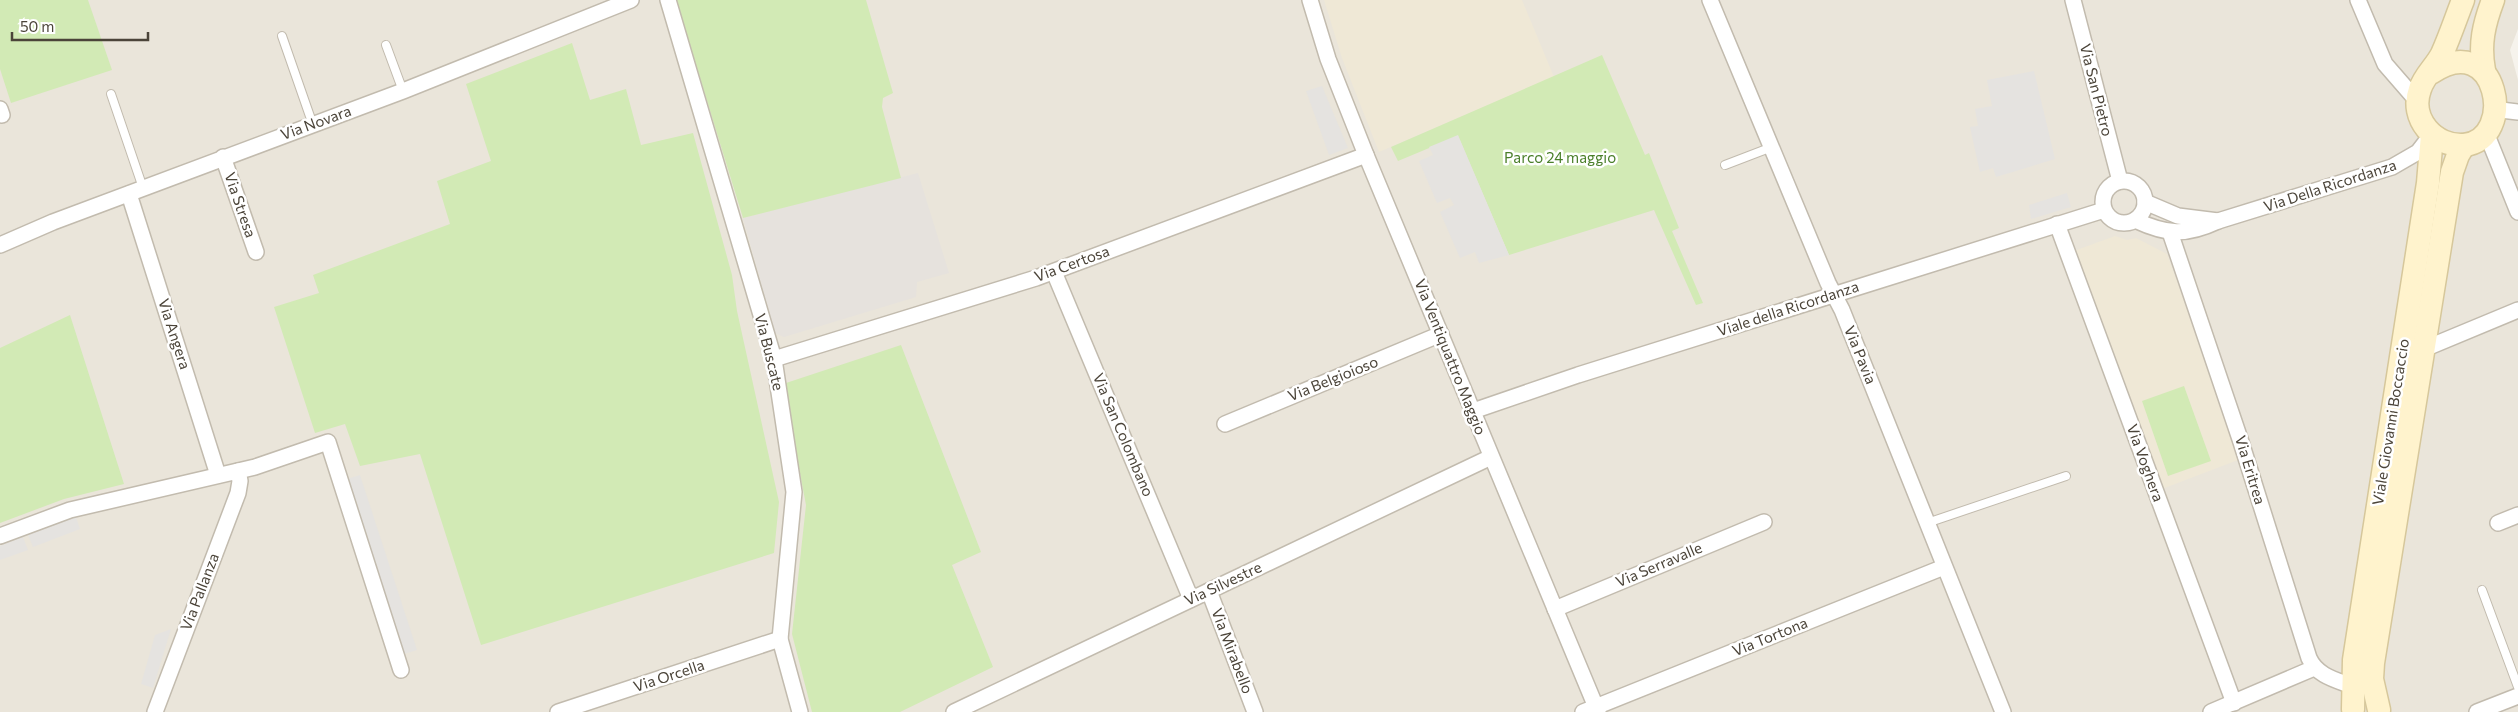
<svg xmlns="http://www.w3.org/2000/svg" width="2518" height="712" font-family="Commissioner,sans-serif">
<rect width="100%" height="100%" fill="#f6f3ec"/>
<polygon fill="#eae5da" points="0,0 2518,0 2518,29 2510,50 2518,80 2518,712 0,712"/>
<polygon fill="#e6e2dd" points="918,173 949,273 917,282 916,297 784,337 775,333 743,218"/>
<g fill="#efe8d6">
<polygon points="1324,0 1522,0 1554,77 1379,152 1342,58"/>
<polygon points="2115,236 2127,240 2136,238 2167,254 2205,358 2238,460 2162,489 2074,251"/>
</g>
<g fill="#d2eab5">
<polygon points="0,0 88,0 112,70 11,103 0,69"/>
<polygon points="676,0 866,0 893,93 883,98 882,107 901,178 743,218"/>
<polygon points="572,43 590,100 626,89 641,145 693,133 732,275 737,311 779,502 774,553 481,645 420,454 360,466 345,424 315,433 274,307 319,293 313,275 450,224 437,181 491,161 466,84"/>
<polygon points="1602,55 1645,155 1649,153 1679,228 1672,231 1703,303 1696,305 1654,210 1509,255 1458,136 1398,161 1391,147"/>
<polygon points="70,315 124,484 64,499 0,523 0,348"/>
<polygon points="901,345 981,552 952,565 993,667 900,712 812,712 792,634 806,505 783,384"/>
<polygon points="2184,386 2211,461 2168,476 2142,401"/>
</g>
<g fill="#e5e3e0">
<polygon points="2034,71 2055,159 1996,177 1993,168 1980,172 1970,127 1978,126 1975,109 1992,106 1987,80"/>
<polygon points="1322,86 1348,148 1329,155 1306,91"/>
<polygon points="1458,135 1509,255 1479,263 1475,252 1460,258 1440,212 1454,205 1450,198 1437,203 1419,161 1433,155 1429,147"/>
<polygon points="2067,193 2071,207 2031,219 2029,205"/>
<polygon points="360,475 417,650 404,654 347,479"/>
<polygon points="76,517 80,529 33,547 28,535"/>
<polygon points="23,537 28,550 0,560 0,546"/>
<polygon points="171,629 153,688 141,684 155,635"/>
</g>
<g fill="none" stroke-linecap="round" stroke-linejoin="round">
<defs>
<g id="lane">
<polyline points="282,36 313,125"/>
<polyline points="386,45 403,91"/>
<polyline points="111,94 143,188"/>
<polyline points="1725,165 1772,147"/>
<polyline points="1927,523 2066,476"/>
<polyline points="2482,590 2518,687"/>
</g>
<g id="street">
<polyline points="668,0 774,359 794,492 780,639 800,712"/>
<polyline points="1310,0 1328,59 1366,155 1598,712"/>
<polyline points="1710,0 1828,283 1842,310 2003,712"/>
<polyline points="2073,0 2120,181"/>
<polyline points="2358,0 2385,64 2418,102"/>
<polyline points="0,109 2,115"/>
<polyline points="2501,110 2518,112"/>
<polyline points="2487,135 2518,212"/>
<polyline points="223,157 256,252"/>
<circle cx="2124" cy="202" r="21"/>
<polyline points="129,194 218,475"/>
<polyline points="2145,202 2178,216 2218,221"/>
<path d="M2135 220C2167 235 2186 236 2218 221L2392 167 2418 152 2431 135"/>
<polyline points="2057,224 2234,703"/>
<path d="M2170 232 2241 442 2309 658C2317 676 2336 680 2352 686"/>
<polyline points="0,245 53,222 403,91 631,0"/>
<polyline points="1054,272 1191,599"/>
<polyline points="2424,349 2518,310"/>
<polyline points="774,359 1036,278 1366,155"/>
<polyline points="1473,411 1578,375 2104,210"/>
<polyline points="1225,424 1441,334"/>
<polyline points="2498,523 2518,515"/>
<polyline points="0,536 70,510 255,467 328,442 401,670"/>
<polyline points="1209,591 1255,712"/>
<polyline points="1555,609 1764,522"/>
<polyline points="155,712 238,493 240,481 238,471"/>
<polyline points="558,712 780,639"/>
<polyline points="954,712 1491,457"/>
<polyline points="1583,712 1944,567"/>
<polyline points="2211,712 2314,668"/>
<polyline points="2477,712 2518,696"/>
</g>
<g id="secondary">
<path d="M2484 70C2479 44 2484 24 2493 0"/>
<path d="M2431 73C2498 27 2518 140 2464 145 2435 147 2409 119 2420 89 2424 76 2436 66 2442 54 2450 36 2456 18 2463 0"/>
<polyline points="2353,709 2354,660 2428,183 2432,135"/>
<polyline points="2379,710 2372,679 2373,663 2452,172 2458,155 2464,145"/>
</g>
</defs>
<use href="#lane" stroke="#c2bbae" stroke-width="10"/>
<use href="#street" stroke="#c2bbae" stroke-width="18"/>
<use href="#secondary" stroke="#d6c79b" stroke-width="25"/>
<use href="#lane" stroke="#fff" stroke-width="8"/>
<use href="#street" stroke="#fff" stroke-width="15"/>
<use href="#secondary" stroke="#fff3cd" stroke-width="22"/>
</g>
<g text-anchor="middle" stroke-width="5" stroke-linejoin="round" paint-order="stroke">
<g font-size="15" fill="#4b4439" stroke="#fff">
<text transform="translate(2096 90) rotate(76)" y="5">Via San Pietro</text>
<text transform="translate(316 123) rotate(-20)" y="5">Via Novara</text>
<text transform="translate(2330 186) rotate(-18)" y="5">Via Della Ricordanza</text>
<text transform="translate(240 205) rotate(71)" y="5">Via Stresa</text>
<text transform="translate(1072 264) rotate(-20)" y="5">Via Certosa</text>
<text transform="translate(1788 309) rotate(-18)" y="5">Viale della Ricordanza</text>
<text transform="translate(174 334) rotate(72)" y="5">Via Angera</text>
<text transform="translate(769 352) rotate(76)" y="5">Via Buscate</text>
<text transform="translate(1860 355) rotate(68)" y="5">Via Pavia</text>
<text transform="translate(1450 357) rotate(68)" y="5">Via Ventiquattro Maggio</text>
<text transform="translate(1333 379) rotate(-22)" y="5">Via Belgioioso</text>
<text transform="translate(2391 422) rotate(-81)" y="5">Viale Giovanni Boccaccio</text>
<text transform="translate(1123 435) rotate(67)" y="5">Via San Colombano</text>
<text transform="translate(2145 463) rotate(70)" y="5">Via Voghera</text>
<text transform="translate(2250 470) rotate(73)" y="5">Via Eritrea</text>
<text transform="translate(1659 565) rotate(-23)" y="5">Via Serravalle</text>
<text transform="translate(1223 584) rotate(-25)" y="5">Via Silvestre</text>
<text transform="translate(200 592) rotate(-69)" y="5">Via Pallanza</text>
<text transform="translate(1770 637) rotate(-22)" y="5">Via Tortona</text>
<text transform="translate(1232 651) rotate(69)" y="5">Via Mirabello</text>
<text transform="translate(669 676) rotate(-18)" y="5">Via Orcella</text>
</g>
<g font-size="15" fill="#4a7f2a" stroke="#fff">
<text x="1560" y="163">Parco 24 maggio</text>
</g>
</g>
<path d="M12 32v8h136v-8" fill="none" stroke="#4b4439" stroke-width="2.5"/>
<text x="20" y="32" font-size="15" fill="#4b4439" stroke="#ffffff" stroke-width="4" paint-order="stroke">50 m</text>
</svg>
